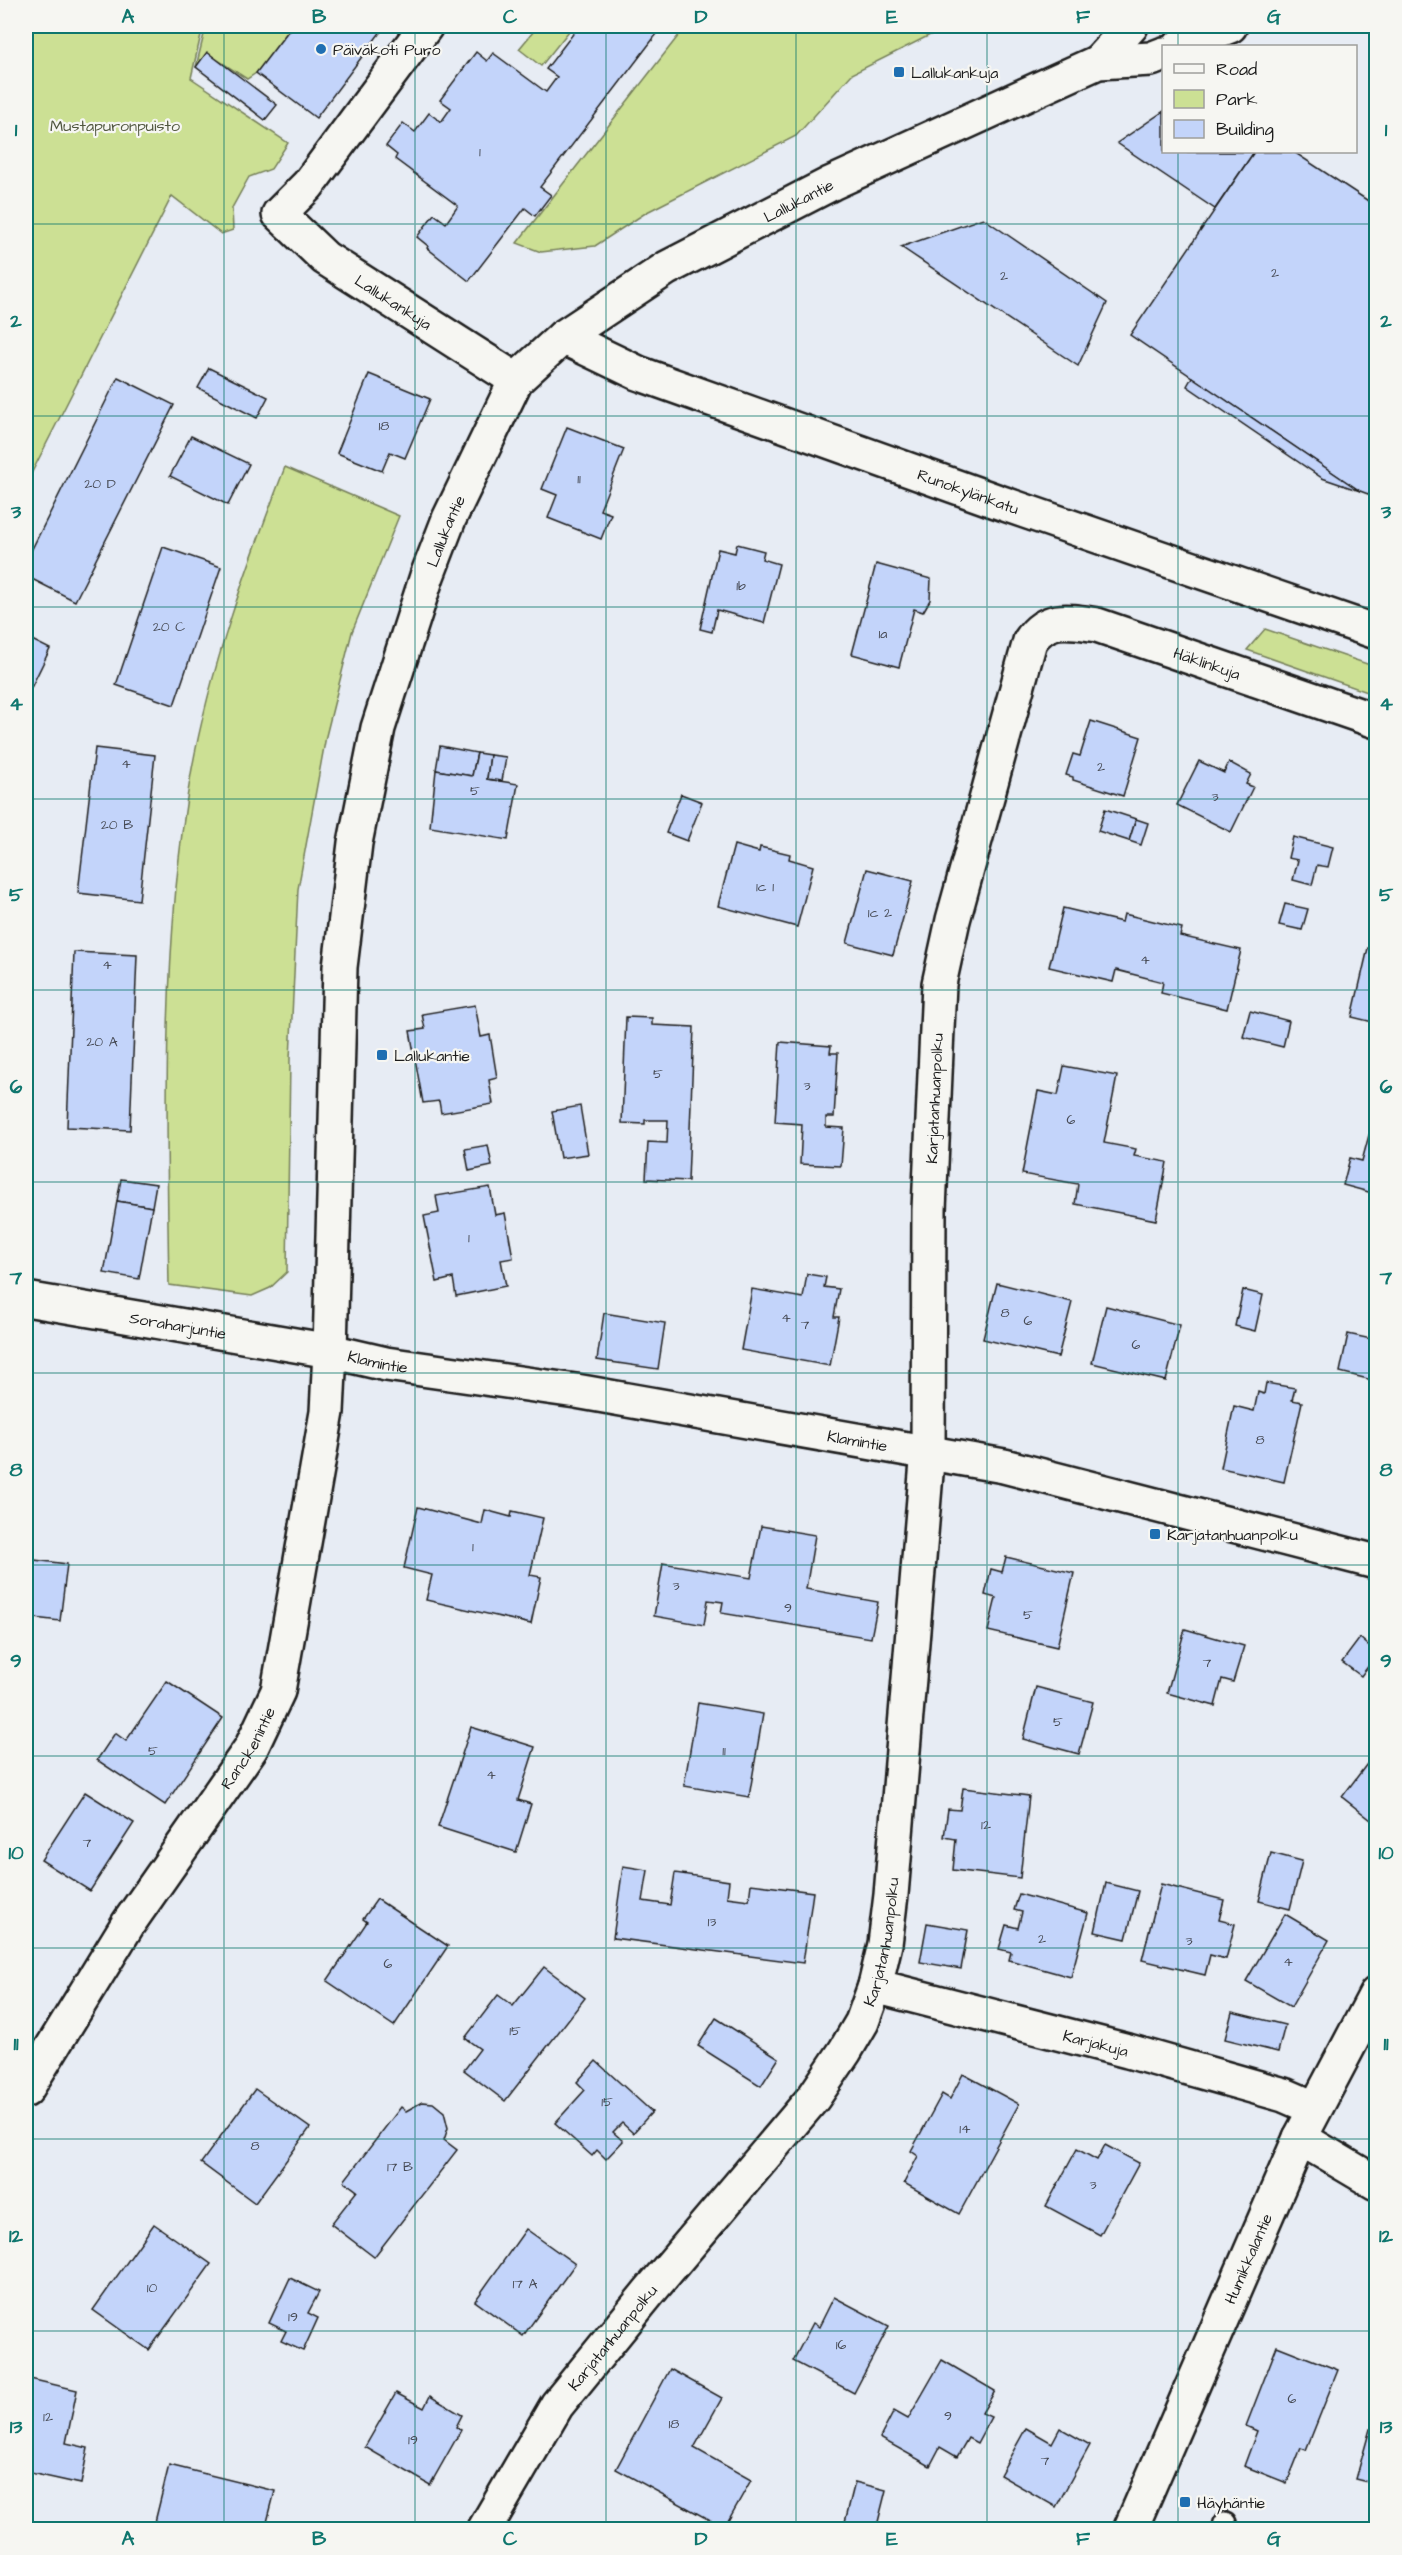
<svg xmlns="http://www.w3.org/2000/svg" width="1402" height="2555" font-family="'Architects Daughter',sans-serif">
<rect width="100%" height="100%" fill="#e7ecf4"/>
<filter id="ink" filterUnits="userSpaceOnUse"><feTurbulence type="fractalNoise" baseFrequency=".0167" numOctaves="2"/><feDisplacementMap in="SourceGraphic" scale="12" xChannelSelector="R" yChannelSelector="G"/><feConvolveMatrix kernelMatrix="1 2 1 2 8 2 1 2 1" color-interpolation-filters="sRGB"/></filter>
<g filter="url(#ink)">
<g fill="#cce094" stroke="#747e58" stroke-width="1.5">
<polygon points="26,26 203,26 191,78 288,143 271,169 249,177 232,208 233,230 221,234 172,196 26,484"/>
<polygon points="206,26 292,26 256,73 247,79 207,53 196,67"/>
<polygon points="538,26 573,26 541,66 519,49"/>
<polygon points="686,26 948,26 852,74 796,136 647,212 595,246 541,252 517,243"/>
<path d="M285 467 399 516 352 632 326 736 298 889 290 1059 287 1272 270 1288 252 1296 169 1285C166 1120 162 937 191 774 210 668 247 566 285 467Z"/>
<polygon points="1265,629 1376,667 1376,695 1247,650"/>
</g>
<g fill="#c3d4fa" stroke="#1c1c1c" stroke-width="1.5">
<polygon points="292,26 385,26 316,118 256,73"/>
<polygon points="579,26 588,26 594,30 598,26 663,26 540,187 551,195 535,216 525,208 469,281 427,248 428,246 417,237 434,214 446,223 458,206 395,159 397,155 386,146 403,123 415,132 429,113 441,122 451,108 440,100 476,52 487,61 493,53 546,92 557,77 546,69"/>
<polygon points="207,52 277,105 265,120 196,67"/>
<polygon points="1164,111 1164,152 1254,152 1215,209 1117,143"/>
<polygon points="1254,152 1294,152 1376,206 1376,497 1360,491 1130,335"/>
<polygon points="983,218 1107,303 1078,366 901,247"/>
<polygon points="209,368 268,397 257,418 198,388"/>
<polygon points="369,374 430,399 405,458 390,452 382,471 337,453"/>
<polygon points="118,377 174,405 75,601 26,576 26,561"/>
<polygon points="1192,377 1360,491 1322,478 1187,386"/>
<polygon points="567,427 624,449 600,510 611,514 601,539 548,518 557,495 542,489"/>
<polygon points="191,436 249,464 228,505 170,476"/>
<polygon points="737,544 764,551 762,559 779,564 764,623 717,610 712,632 700,629 718,549 735,553"/>
<polygon points="163,547 221,567 174,705 116,685"/>
<polygon points="876,564 931,579 930,600 923,612 914,609 899,667 852,654"/>
<polygon points="26,637 50,649 26,698"/>
<polygon points="1091,721 1141,737 1123,796 1073,780 1073,777 1066,775 1073,754 1080,756"/>
<polygon points="440,746 477,753 472,776 436,770"/>
<polygon points="95,748 155,755 139,900 78,893"/>
<polygon points="477,753 490,755 487,779 518,784 508,840 430,827 436,770 472,776"/>
<polygon points="490,755 506,757 502,781 487,779"/>
<polygon points="1199,761 1224,773 1229,762 1251,774 1246,784 1253,787 1231,832 1177,805"/>
<polygon points="681,794 702,802 687,841 666,833"/>
<polygon points="1105,809 1136,819 1129,841 1098,831"/>
<polygon points="1136,819 1148,823 1141,845 1129,841"/>
<polygon points="1293,837 1333,847 1328,867 1317,865 1312,885 1293,880 1298,860 1288,858"/>
<polygon points="734,845 759,852 760,847 790,854 789,859 813,866 797,927 718,906"/>
<polygon points="867,869 913,881 893,955 847,943"/>
<polygon points="1285,904 1308,909 1302,930 1279,925"/>
<polygon points="1063,908 1122,922 1124,914 1182,928 1180,936 1241,950 1227,1009 1161,993 1163,982 1116,970 1113,982 1049,967"/>
<polygon points="1368,948 1376,950 1376,1034 1370,1032 1373,1022 1352,1017"/>
<polygon points="74,952 137,955 130,1130 67,1127"/>
<polygon points="475,1005 481,1037 490,1035 497,1078 489,1080 493,1104 441,1113 439,1101 423,1103 410,1031 425,1029 422,1014"/>
<polygon points="1250,1011 1289,1021 1283,1047 1243,1037"/>
<polygon points="626,1017 652,1018 652,1025 694,1027 688,1181 646,1179 648,1142 667,1143 668,1120 645,1120 645,1124 622,1123"/>
<polygon points="780,1042 831,1046 830,1053 838,1053 834,1117 826,1117 826,1127 844,1128 841,1166 800,1164 802,1124 775,1122"/>
<polygon points="1064,1066 1117,1076 1104,1143 1136,1149 1134,1156 1167,1162 1156,1220 1075,1204 1078,1184 1022,1174 1038,1091 1058,1095"/>
<polygon points="580,1106 588,1154 560,1158 552,1111"/>
<polygon points="1369,1135 1376,1138 1376,1194 1343,1185 1350,1158 1362,1161"/>
<polygon points="488,1145 492,1166 469,1171 465,1149"/>
<polygon points="121,1179 156,1184 152,1207 117,1201"/>
<polygon points="490,1187 495,1215 505,1213 513,1258 501,1260 506,1286 456,1296 453,1278 437,1282 424,1216 439,1213 436,1196"/>
<polygon points="117,1201 152,1207 139,1279 104,1273"/>
<polygon points="26,1211 32,1212 26,1252"/>
<polygon points="807,1274 826,1277 824,1287 839,1289 834,1317 839,1317 830,1366 741,1350 752,1289 803,1298"/>
<polygon points="997,1283 1072,1302 1058,1357 983,1339"/>
<polygon points="1243,1290 1263,1295 1255,1331 1235,1326"/>
<polygon points="1106,1306 1180,1325 1166,1381 1092,1363"/>
<polygon points="604,1313 665,1323 658,1369 597,1360"/>
<polygon points="1348,1334 1376,1340 1376,1381 1340,1372"/>
<polygon points="1266,1383 1295,1388 1292,1400 1302,1402 1284,1482 1221,1468 1234,1406 1254,1411 1258,1392 1264,1394"/>
<polygon points="418,1507 482,1524 485,1510 511,1517 512,1511 543,1518 530,1575 541,1577 531,1624 426,1600 432,1575 404,1568"/>
<polygon points="761,1526 815,1535 806,1589 878,1602 871,1638 721,1613 723,1602 708,1600 704,1625 654,1616 663,1563 751,1578"/>
<polygon points="1006,1557 1074,1573 1057,1647 988,1631 996,1598 985,1595 991,1569 1002,1572"/>
<polygon points="26,1559 67,1564 60,1621 26,1617"/>
<polygon points="1185,1629 1244,1646 1233,1682 1222,1679 1215,1706 1167,1693"/>
<polygon points="1360,1638 1376,1652 1376,1656 1361,1676 1342,1662"/>
<polygon points="167,1681 223,1718 165,1805 97,1760 115,1733 126,1741"/>
<polygon points="1036,1687 1093,1702 1079,1754 1023,1739"/>
<polygon points="698,1703 763,1714 749,1797 684,1786"/>
<polygon points="471,1727 535,1747 518,1800 531,1804 516,1852 438,1827"/>
<polygon points="1376,1752 1376,1824 1342,1797"/>
<polygon points="963,1788 1029,1796 1020,1878 953,1870 956,1839 944,1837 948,1809 960,1810"/>
<polygon points="85,1792 134,1823 90,1891 41,1860"/>
<polygon points="1271,1853 1302,1861 1290,1909 1259,1901"/>
<polygon points="623,1866 648,1870 643,1901 670,1905 675,1873 729,1881 727,1897 749,1900 751,1884 813,1892 803,1963 613,1938"/>
<polygon points="1106,1883 1138,1891 1126,1939 1095,1932"/>
<polygon points="1161,1884 1224,1900 1219,1920 1235,1924 1226,1959 1210,1955 1205,1975 1142,1960"/>
<polygon points="1019,1894 1088,1913 1071,1977 1009,1960 1011,1952 999,1949 1006,1925 1018,1928 1022,1912 1014,1910"/>
<polygon points="377,1899 448,1946 394,2026 327,1981 367,1922 363,1919"/>
<polygon points="1285,1914 1329,1940 1291,2007 1246,1981"/>
<polygon points="927,1923 968,1930 961,1969 920,1962"/>
<polygon points="544,1967 585,1998 505,2101 464,2070 480,2049 465,2038 498,1995 513,2006"/>
<polygon points="1232,2012 1285,2025 1278,2052 1225,2039"/>
<polygon points="716,2018 779,2058 761,2086 698,2046"/>
<polygon points="596,2061 652,2112 633,2133 622,2123 613,2132 623,2141 606,2159 597,2150 592,2156 555,2123 585,2090 577,2082"/>
<polygon points="963,2074 1019,2104 959,2214 904,2183 918,2156 911,2151 942,2094 950,2099"/>
<polygon points="255,2089 310,2128 255,2203 201,2163"/>
<polygon points="422,2102 433,2103 444,2112 448,2128 444,2140 457,2150 374,2257 331,2224 357,2191 344,2181 401,2107 406,2111"/>
<polygon points="1105,2145 1139,2163 1100,2235 1046,2206 1077,2149 1097,2160"/>
<polygon points="154,2224 211,2264 149,2350 93,2310"/>
<polygon points="526,2229 575,2264 523,2336 475,2301"/>
<polygon points="290,2278 319,2292 308,2313 318,2318 303,2351 281,2341 286,2331 269,2323"/>
<polygon points="834,2297 889,2326 854,2393 793,2361 813,2323 819,2327"/>
<polygon points="1277,2346 1338,2370 1306,2450 1301,2448 1287,2483 1244,2466 1257,2431 1246,2426"/>
<polygon points="942,2360 995,2391 982,2413 991,2417 977,2443 968,2438 957,2457 940,2447 930,2466 880,2438 894,2411 908,2419"/>
<polygon points="670,2369 722,2398 694,2448 751,2480 724,2528 616,2469"/>
<polygon points="26,2378 77,2390 66,2443 88,2448 81,2484 26,2472"/>
<polygon points="396,2393 424,2408 430,2396 462,2415 456,2427 461,2430 430,2485 365,2447"/>
<polygon points="1026,2428 1052,2443 1060,2428 1090,2445 1056,2507 1000,2475"/>
<polygon points="1370,2429 1376,2431 1376,2484 1356,2479"/>
<polygon points="169,2465 275,2491 265,2530 153,2530"/>
<polygon points="855,2482 886,2490 876,2530 843,2530"/>
<polygon points="1294,2522 1319,2530 1292,2530"/>
</g>
<g fill="none" stroke-linecap="round" stroke-linejoin="round">
<defs>
<polyline id="service" points="1223,2530 1225,2523"/>
<g id="minor">
<path id="s1" d="M426 26 308 185 279 214 325 258 516 380"/>
<path id="s2" d="M563 337 638 373 996 501 1376 632"/>
<path id="s3" d="M875 1986 1128 2051 1284 2095 1314 2108"/>
<path id="s4" d="M26 2090 128 1924 251 1748 278 1691 327 1412 330 1351 386 1364 576 1391 1004 1466 1376 1562"/>
<polyline points="1300,2138 1376,2183"/>
<path id="s5" d="M484 2530 557 2405 649 2292 814 2097 845 2051 862 2022 875 1986 885 1944 891 1895 928 1450 929 1210 939 984 953 920 1030 641C1047 615 1070 621 1097 625L1376 721"/>
<path id="s6" d="M1130 2530 1300 2138 1376 1994"/>
</g>
<g id="tertiary">
<polyline points="1180,46 1230,26"/>
<polyline points="1098,62 1131,26"/>
<path id="s7" d="M26 1299 330 1351 340 967 355 843 378 728 427 576 449 519 516 380 563 337 667 268 832 183 1098 62 1151 59 1164 54"/>
</g>
</defs>
<use href="#service" stroke="#1c1c1c" stroke-width="26"/>
<use href="#minor" stroke="#1c1c1c" stroke-width="38"/>
<use href="#tertiary" stroke="#1c1c1c" stroke-width="38"/>
<use href="#service" stroke="#f6f6f2" stroke-width="21"/>
<use href="#minor" stroke="#f6f6f2" stroke-width="33"/>
<use href="#tertiary" stroke="#f6f6f2" stroke-width="33"/>
</g>
</g>
<path fill="none" stroke="#0f766e" stroke-width="1.5" stroke-opacity="0.55" d="M224 26V2530M415 26V2530M606 26V2530M796 26V2530M987 26V2530M1178 26V46M1178 152V2530M26 224H1376M26 416H1376M26 607H1376M26 799H1376M26 990H1376M26 1182H1376M26 1373H1376M26 1565H1376M26 1756H1376M26 1948H1376M26 2139H1376M26 2331H1376"/>
<g fill="#1f6fb2" stroke="#f6f6f2" stroke-width="2">
<circle cx="321" cy="49" r="6"/>
<rect x="893" y="66" width="12" height="12" rx="3"/>
<rect x="376" y="1049" width="12" height="12" rx="3"/>
<rect x="1149" y="1528" width="12" height="12" rx="3"/>
<rect x="1179" y="2496" width="12" height="12" rx="3"/>
</g>
<g text-anchor="middle" stroke-width="4.5" stroke-linejoin="round" paint-order="stroke">
<g font-size="14" fill="#464a54">
<text x="480" y="156">1</text>
<text x="1275" y="277">2</text>
<text x="1004" y="280">2</text>
<text x="384" y="430">18</text>
<text x="579" y="483">11</text>
<text x="100" y="488">20 D</text>
<text x="741" y="590">1b</text>
<text x="169" y="631">20 C</text>
<text x="883" y="638">1a</text>
<text x="126" y="768">4</text>
<text x="1101" y="771">2</text>
<text x="475" y="795">5</text>
<text x="1215" y="801">3</text>
<text x="117" y="829">20 B</text>
<text x="765" y="891">1c 1</text>
<text x="880" y="917">1c 2</text>
<text x="1145" y="964">4</text>
<text x="107" y="969">4</text>
<text x="102" y="1046">20 A</text>
<text x="658" y="1078">5</text>
<text x="807" y="1090">3</text>
<text x="1071" y="1124">6</text>
<text x="469" y="1242">1</text>
<text x="1005" y="1317">8</text>
<text x="786" y="1322">4</text>
<text x="1028" y="1325">6</text>
<text x="805" y="1329">7</text>
<text x="1136" y="1349">6</text>
<text x="1260" y="1444">8</text>
<text x="473" y="1551">1</text>
<text x="676" y="1590">3</text>
<text x="788" y="1612">9</text>
<text x="1028" y="1619">5</text>
<text x="1207" y="1667">7</text>
<text x="1058" y="1726">5</text>
<text x="153" y="1755">5</text>
<text x="724" y="1755">11</text>
<text x="491" y="1779">4</text>
<text x="986" y="1829">12</text>
<text x="87" y="1847">7</text>
<text x="712" y="1926">13</text>
<text x="1042" y="1943">2</text>
<text x="1189" y="1945">3</text>
<text x="1288" y="1966">4</text>
<text x="388" y="1968">6</text>
<text x="515" y="2035">15</text>
<text x="607" y="2106">15</text>
<text x="965" y="2133">14</text>
<text x="255" y="2150">8</text>
<text x="400" y="2171">17 B</text>
<text x="1093" y="2189">3</text>
<text x="525" y="2288">17 A</text>
<text x="152" y="2292">10</text>
<text x="293" y="2321">19</text>
<text x="841" y="2349">16</text>
<text x="1292" y="2403">6</text>
<text x="948" y="2420">9</text>
<text x="48" y="2421">12</text>
<text x="674" y="2428">18</text>
<text x="413" y="2444">19</text>
<text x="1045" y="2465">7</text>
</g>
<g font-size="16" fill="#1c1c1c" stroke="#f6f6f2" text-anchor="start">
<text x="333" y="55">Päiväkoti Puro</text>
<text x="911" y="78">Lallukankuja</text>
<text x="394" y="1061">Lallukantie</text>
<text x="1167" y="1540">Karjatanhuanpolku</text>
<text x="1197" y="2508">Häyhäntie</text>
</g>
<g font-size="16" fill="#515740" stroke="#f6f6f2">
<text x="115" y="131">Mustapuronpuisto</text>
</g>
<g font-size="16" fill="#1c1c1c" stroke="#f6f6f2">
<text dy="6" stroke="none"><textPath href="#s7" startOffset="1646">Lallukantie</textPath></text>
<text dy="6" stroke="none"><textPath href="#s1" startOffset="384">Lallukankuja</textPath></text>
<text dy="6" stroke="none"><textPath href="#s2" startOffset="434">Runokylänkatu</textPath></text>
<text dy="6" stroke="none"><textPath href="#s7" startOffset="1143">Lallukantie</textPath></text>
<text dy="6" stroke="none"><textPath href="#s5" startOffset="2224">Häklinkuja</textPath></text>
<text dy="6" stroke="none"><textPath href="#s5" startOffset="1564">Karjatanhuanpolku</textPath></text>
<text dy="6" stroke="none"><textPath href="#s7" startOffset="154">Soraharjuntie</textPath></text>
<text dy="6" stroke="none"><textPath href="#s4" startOffset="866">Klamintie</textPath></text>
<text dy="6" stroke="none"><textPath href="#s4" startOffset="1352">Klamintie</textPath></text>
<text dy="6" stroke="none"><textPath href="#s4" startOffset="408">Ranckenintie</textPath></text>
<text dy="6" stroke="none"><textPath href="#s5" startOffset="718">Karjatanhuanpolku</textPath></text>
<text dy="6" stroke="none"><textPath href="#s3" startOffset="228">Karjakuja</textPath></text>
<text dy="6" stroke="none"><textPath href="#s6" startOffset="296">Humikkalantie</textPath></text>
<text dy="6" stroke="none"><textPath href="#s5" startOffset="232">Karjatanhuanpolku</textPath></text>
</g>
</g>
<rect width="1402" height="2555" fill="none" stroke="#f6f6f2" stroke-width="66"/>
<rect x="1162" y="45" width="195" height="108" fill="#f6f6f2" stroke="#9f9f9c" stroke-width="1.5"/>
<rect x="1174" y="64" width="30" height="9" fill="#f6f6f2" stroke="#9f9f9c" stroke-width="1.5"/>
<text x="1216" y="75" font-size="18" fill="#1c1c1c">Road</text>
<rect x="1174" y="90" width="30" height="18" fill="#cce094" stroke="#9f9f9c" stroke-width="1.5"/>
<text x="1216" y="105" font-size="18" fill="#1c1c1c">Park</text>
<rect x="1174" y="120" width="30" height="18" fill="#c3d4fa" stroke="#9f9f9c" stroke-width="1.5"/>
<text x="1216" y="135" font-size="18" fill="#1c1c1c">Building</text>
<rect x="33" y="33" width="1336" height="2489" fill="none" stroke="#0f766e" stroke-width="2"/>
<g font-size="20" text-anchor="middle" font-weight="bold" fill="#0f766e">
<text x="128" y="23">A</text>
<text x="319" y="23">B</text>
<text x="510" y="23">C</text>
<text x="701" y="23">D</text>
<text x="892" y="23">E</text>
<text x="1083" y="23">F</text>
<text x="1274" y="23">G</text>
<text x="16" y="136">1</text>
<text x="1386" y="136">1</text>
<text x="16" y="327">2</text>
<text x="1386" y="327">2</text>
<text x="16" y="518">3</text>
<text x="1386" y="518">3</text>
<text x="16" y="710">4</text>
<text x="1386" y="710">4</text>
<text x="16" y="901">5</text>
<text x="1386" y="901">5</text>
<text x="16" y="1093">6</text>
<text x="1386" y="1093">6</text>
<text x="16" y="1284">7</text>
<text x="1386" y="1284">7</text>
<text x="16" y="1476">8</text>
<text x="1386" y="1476">8</text>
<text x="16" y="1667">9</text>
<text x="1386" y="1667">9</text>
<text x="16" y="1859">10</text>
<text x="1386" y="1859">10</text>
<text x="16" y="2050">11</text>
<text x="1386" y="2050">11</text>
<text x="16" y="2242">12</text>
<text x="1386" y="2242">12</text>
<text x="16" y="2433">13</text>
<text x="1386" y="2433">13</text>
<text x="128" y="2545">A</text>
<text x="319" y="2545">B</text>
<text x="510" y="2545">C</text>
<text x="701" y="2545">D</text>
<text x="892" y="2545">E</text>
<text x="1083" y="2545">F</text>
<text x="1274" y="2545">G</text>
</g>
</svg>
